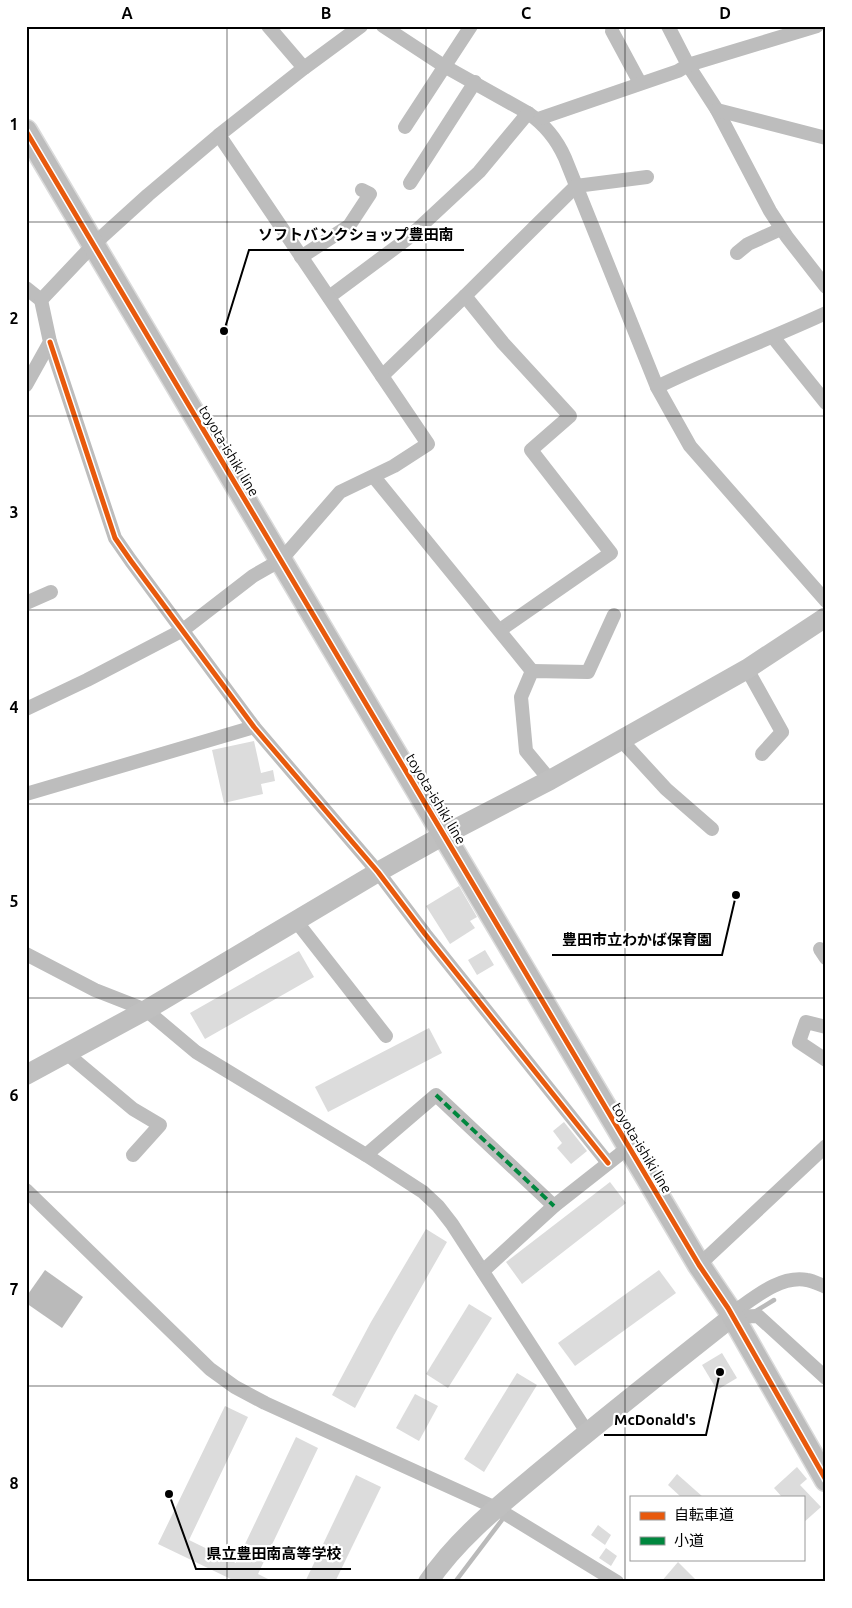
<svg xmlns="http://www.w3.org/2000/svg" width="852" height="1608" font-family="Ubuntu,'Noto Sans JP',sans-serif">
<rect width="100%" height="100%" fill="#fff"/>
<polygon fill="#bababa" points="45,1270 83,1297 62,1328 26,1303 26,1297"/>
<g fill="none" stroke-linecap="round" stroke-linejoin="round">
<g stroke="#bababa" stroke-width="4.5">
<polyline points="756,1311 774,1300"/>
<polyline points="455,1582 505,1516"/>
</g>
</g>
<g fill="#dcdcdc">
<polygon points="254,741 261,773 273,770 275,781 261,784 263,794 224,803 212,750"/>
<polygon points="459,886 477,917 470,921 475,928 450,944 426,906"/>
<polygon points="485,950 494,965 477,975 468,960"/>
<polygon points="299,951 314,977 205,1039 190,1013"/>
<polygon points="429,1028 442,1053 328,1112 315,1087"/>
<polygon points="564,1122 587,1151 571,1164 557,1148 562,1143 553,1131"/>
<polygon points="610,1182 626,1203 522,1284 506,1262"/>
<polygon points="426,1229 447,1242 394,1335 355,1408 332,1395 371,1322"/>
<polygon points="659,1270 676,1293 575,1366 558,1343"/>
<polygon points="469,1304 492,1318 448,1388 426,1374"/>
<polygon points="722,1353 737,1378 717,1390 702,1365"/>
<polygon points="517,1373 537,1385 484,1472 464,1459"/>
<polygon points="415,1394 438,1406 419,1441 396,1428"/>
<polygon points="225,1406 248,1417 189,1540 236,1563 296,1437 318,1448 258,1574 274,1582 237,1582 158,1544"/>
<polygon points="797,1467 807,1479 800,1485 821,1507 803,1523 803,1497 782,1497 774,1488"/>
<polygon points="677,1474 703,1497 681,1497 668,1485"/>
<polygon points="356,1475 381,1487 335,1582 305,1582"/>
<polygon points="598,1525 611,1535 605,1545 591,1535"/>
<polygon points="606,1548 617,1556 611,1566 599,1558"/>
<polygon points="678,1562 698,1582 661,1582"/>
</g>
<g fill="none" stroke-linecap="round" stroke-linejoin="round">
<defs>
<polyline id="primary" points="26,131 629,1147 699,1265 728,1308 826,1480"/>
</defs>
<use href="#primary" stroke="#dbdbdb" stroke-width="25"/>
<g stroke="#bdbdbd" stroke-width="14">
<polyline points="268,26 304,68"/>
<path d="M383 26 444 66 528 113C544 124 557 140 565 158L657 387 690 446 826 601"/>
<polyline points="668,26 688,65 717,110 770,211 787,237 826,287"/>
<polyline points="612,31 640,83"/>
<polyline points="717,110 826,138"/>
<polyline points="538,119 678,71 688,65 817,26"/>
<polyline points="405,127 471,26"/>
<polyline points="410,183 475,82"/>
<polyline points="737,253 748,244 781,229"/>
<polyline points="301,257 349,226 370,194 362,190"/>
<polyline points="26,288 41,300 50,342 26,385"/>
<polyline points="465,296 503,343 570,416 531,450 611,553 500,630"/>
<polyline points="329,297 407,239 479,172 528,113"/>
<polyline points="41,300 94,244 148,195 219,135 304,68 361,26"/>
<polyline points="773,337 826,403"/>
<polyline points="50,342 115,538 131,561 254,727 378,872 425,934 608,1163"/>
<polyline points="382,376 465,296 576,186 647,177"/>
<path d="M657 387C712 360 770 339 826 313"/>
<polyline points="374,477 532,671"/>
<polyline points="26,603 51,592"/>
<polyline points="747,669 782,732 762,754"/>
<polyline points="26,709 87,680 183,630 253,576 281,560 340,492 394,466 428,444 219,135"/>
<polyline points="621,740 666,789 712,829"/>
<polyline points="550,780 526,751 521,697 532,671 588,672 614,615"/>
<polyline points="26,794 254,727"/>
<polyline points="296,921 386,1036"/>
<polyline points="820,949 826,958"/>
<polyline points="26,954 95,990 146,1010 196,1052 366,1155 423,1192 438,1206 452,1224 587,1432"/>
<polyline points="826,1027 806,1022 799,1042 826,1060"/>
<polyline points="65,1052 133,1109 160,1125 133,1155"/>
<polyline points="366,1155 436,1095 554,1206"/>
<polyline points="26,1190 210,1369 235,1387 265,1403 496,1508 617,1582"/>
<polyline points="699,1265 826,1146"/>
<polyline points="483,1271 554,1206 629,1147"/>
<path d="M731 1314C753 1299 779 1275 807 1280 814 1281 820 1285 826 1287"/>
<polyline points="732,1317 758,1316 826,1378"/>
</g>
<g stroke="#bfbfbf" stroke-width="20">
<polyline points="26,1075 146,1010 378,872 444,835 550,780 747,669 826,617"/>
<path d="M428 1582C459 1536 505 1501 548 1465 608 1415 670 1366 732 1317"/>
</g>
<use href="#primary" stroke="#bdbdbd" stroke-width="22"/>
<polyline stroke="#00873e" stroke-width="4" stroke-dasharray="8 4" stroke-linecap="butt" points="436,1095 554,1206"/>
<defs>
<g id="cycleway">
<polyline points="26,131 629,1147 699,1265 728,1308 826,1480"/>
<polyline points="50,342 115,538 131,561 254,727 378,872 425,934 608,1163"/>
</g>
</defs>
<use href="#cycleway" stroke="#fff" stroke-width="8"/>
<use href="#cycleway" stroke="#e8590c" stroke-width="5"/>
</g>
<path fill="none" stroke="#000" stroke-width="1" stroke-opacity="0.55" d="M227 26V1582M426 26V1582M625 26V1582M26 222H826M26 416H826M26 610H826M26 804H826M26 998H826M26 1192H826M26 1386H826"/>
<g text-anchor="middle" stroke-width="4.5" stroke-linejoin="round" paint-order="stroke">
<g font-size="14" fill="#000" stroke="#fff">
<text transform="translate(229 451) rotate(59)" y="5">toyota-ishiki line</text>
<text transform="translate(436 799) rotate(59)" y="5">toyota-ishiki line</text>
<text transform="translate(642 1148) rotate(59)" y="5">toyota-ishiki line</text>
</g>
</g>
<path fill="none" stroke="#000" stroke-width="2" d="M224 331L249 250H464M736 895L722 955H552M720 1372L706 1435H604M169 1494L196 1569H351"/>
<g fill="#000" stroke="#fff" stroke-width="2">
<circle cx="224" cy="331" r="5"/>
<circle cx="736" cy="895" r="5"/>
<circle cx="720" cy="1372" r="5"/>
<circle cx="169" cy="1494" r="5"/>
</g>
<g font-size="15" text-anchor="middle" font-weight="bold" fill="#000" stroke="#fff" stroke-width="4.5" stroke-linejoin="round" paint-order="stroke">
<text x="356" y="240">ソフトバンクショップ豊田南</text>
<text x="637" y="945">豊田市立わかば保育園</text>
<text x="655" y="1425">McDonald's</text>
<text x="274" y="1559">県立豊田南高等学校</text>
</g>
<rect width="852" height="1608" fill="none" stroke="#ffffff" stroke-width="55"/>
<rect x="630" y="1496" width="175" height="65" fill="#ffffff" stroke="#999999"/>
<rect x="640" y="1512" width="25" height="8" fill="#e8590c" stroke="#999999"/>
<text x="674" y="1520" font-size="15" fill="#000000">自転車道</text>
<rect x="640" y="1537" width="25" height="8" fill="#00873e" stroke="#999999"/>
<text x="674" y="1546" font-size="15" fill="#000000">小道</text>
<rect x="28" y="28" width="796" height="1552" fill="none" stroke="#000" stroke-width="2"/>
<g font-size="16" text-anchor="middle" font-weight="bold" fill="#000">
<text x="127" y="19">A</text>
<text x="326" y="19">B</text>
<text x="526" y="19">C</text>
<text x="725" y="19">D</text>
<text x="14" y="130">1</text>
<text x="14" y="324">2</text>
<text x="14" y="518">3</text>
<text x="14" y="713">4</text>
<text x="14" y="907">5</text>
<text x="14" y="1101">6</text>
<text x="14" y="1295">7</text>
<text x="14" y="1489">8</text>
</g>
</svg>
